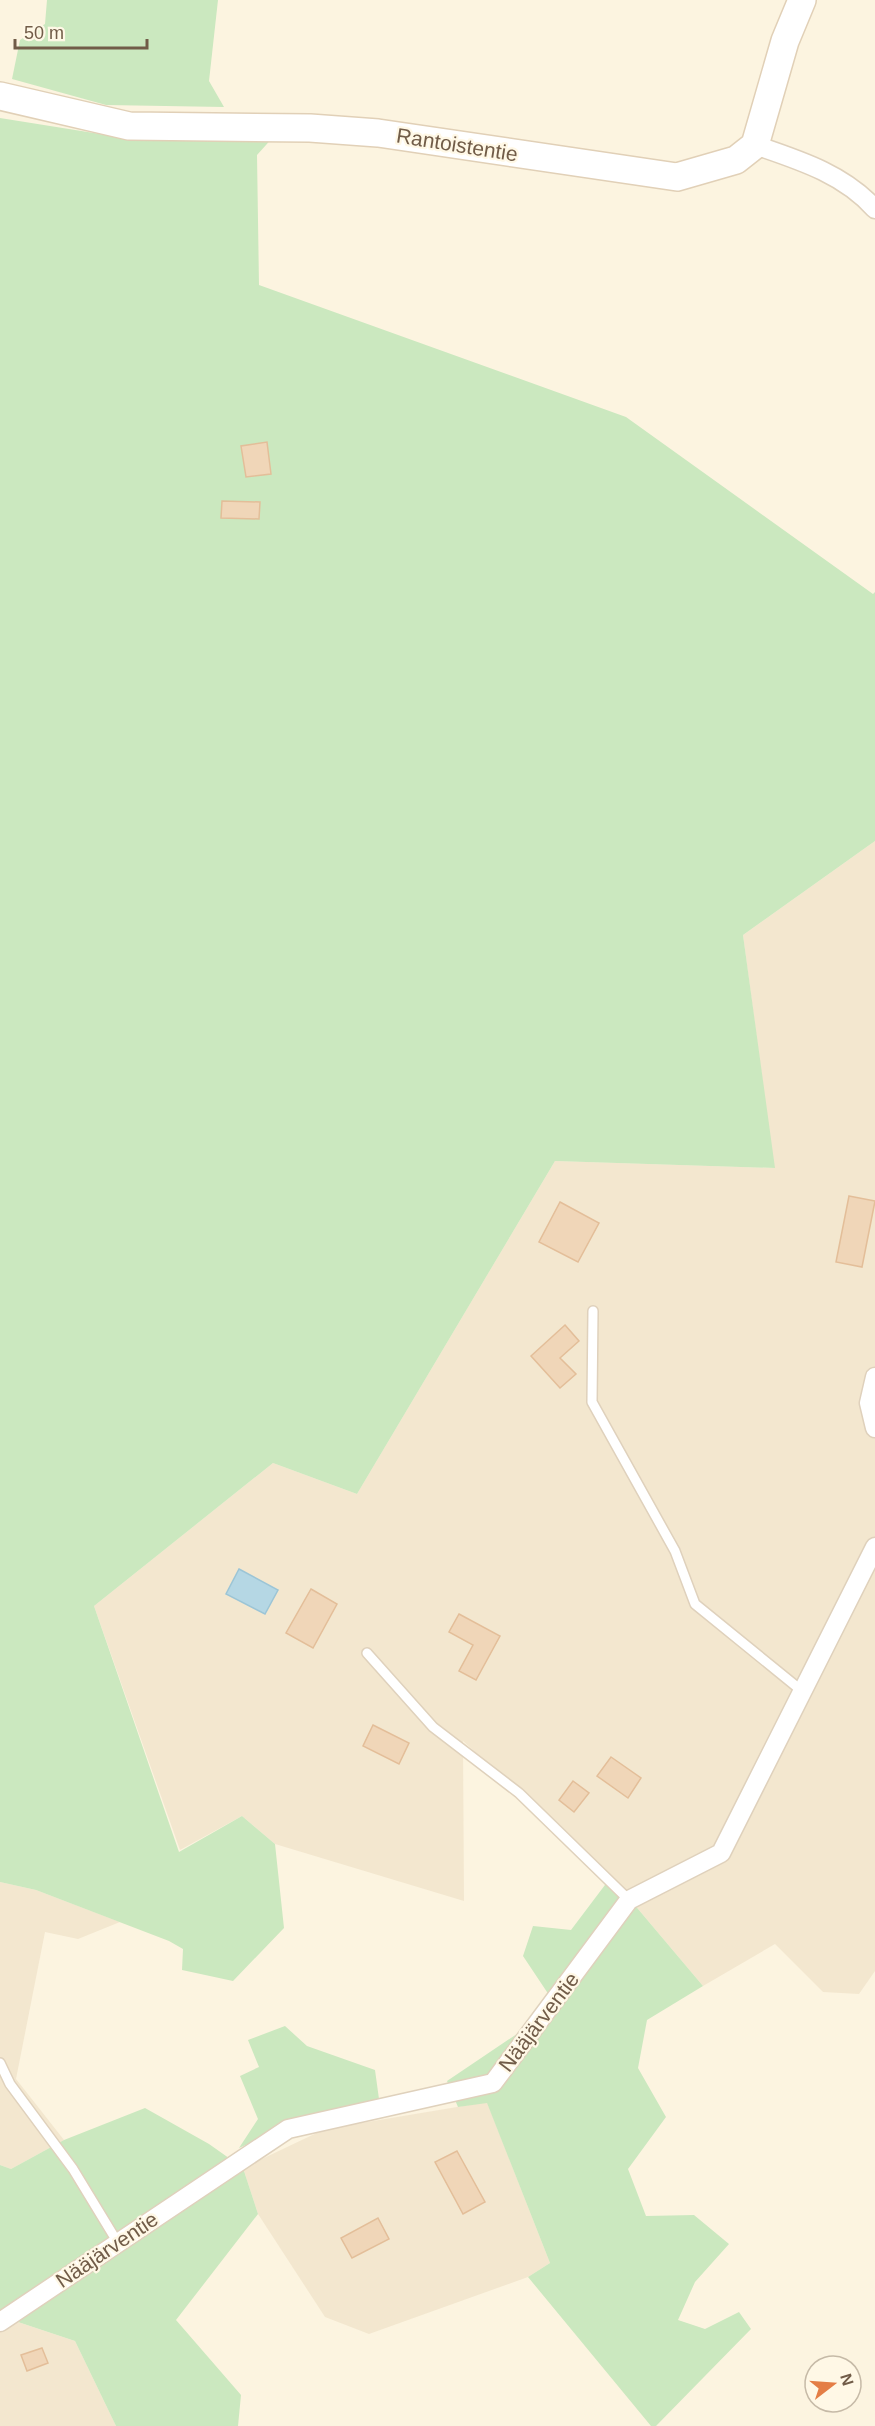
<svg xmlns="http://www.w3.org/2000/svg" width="875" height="2426" font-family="Arial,sans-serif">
<rect width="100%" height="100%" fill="#fcf4e0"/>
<g fill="#f3e7cf">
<polygon points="875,841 875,1971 859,1994 823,1992 775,1944 703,1986 611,1877 463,1741 464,1901 275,1844 242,1816 180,1850 94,1606 273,1463 357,1494 555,1161 774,1168 743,935"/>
<polygon points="0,1882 36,1890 120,1922 78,1939 45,1932 16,2079 64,2140 11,2169 0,2165"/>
<polygon points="487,2102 550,2263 528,2277 369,2334 325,2317 258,2214 243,2168 325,2129"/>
<polygon points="0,2316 75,2341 116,2426 0,2426"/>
</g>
<g fill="#cbe8bf">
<polygon points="47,0 218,0 209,81 224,107 106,105 12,79 20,40 45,24"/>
<polygon points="0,118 144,141 192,136 275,135 257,155 259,285 626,417 873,594 875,592 875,841 743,935 775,1168 555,1161 357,1494 273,1463 94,1606 179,1852 242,1816 275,1844 284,1928 233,1981 182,1970 183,1949 169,1941 36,1890 0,1882"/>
<polygon points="611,1877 703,1986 647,2020 638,2068 666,2117 628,2169 646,2216 694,2215 729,2244 695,2282 678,2320 705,2329 739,2312 751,2329 656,2426 651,2426 528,2277 550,2263 487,2103 458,2107 447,2081 557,2007 523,1956 533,1926 571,1930"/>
<polygon points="285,2026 307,2046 375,2070 379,2099 312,2116 239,2148 258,2119 240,2076 259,2067 248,2040"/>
<polygon points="145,2108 209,2144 243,2168 258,2214 176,2320 241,2395 238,2426 116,2426 75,2341 0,2316 0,2165 11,2169 64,2140"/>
</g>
<polygon fill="#b5d7e4" stroke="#9cc5d6" stroke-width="1.5" points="239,1569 278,1590 265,1614 226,1594"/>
<g fill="#f0d6b8" stroke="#e3be99" stroke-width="1.5">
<polygon points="267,442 271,474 246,477 241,446"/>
<polygon points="222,501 260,502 259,519 221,518"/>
<polygon points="849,1196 875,1201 862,1267 836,1262"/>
<polygon points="560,1202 599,1223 578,1262 539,1242"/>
<polygon points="565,1325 579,1341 560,1358 576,1374 560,1388 531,1356"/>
<polygon points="311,1589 337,1604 313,1648 286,1633"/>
<polygon points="459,1614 500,1636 476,1680 459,1671 473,1645 449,1632"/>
<polygon points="373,1725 409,1743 399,1764 363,1746"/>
<polygon points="611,1757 641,1778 628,1798 597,1776"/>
<polygon points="573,1781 589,1793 574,1812 559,1800"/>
<polygon points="457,2151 485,2202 463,2214 435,2162"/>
<polygon points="378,2218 389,2239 352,2258 341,2238"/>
<polygon points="42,2348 48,2363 27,2371 21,2355"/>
</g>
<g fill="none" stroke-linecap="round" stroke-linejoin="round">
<defs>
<g id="lane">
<polyline points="593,1311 592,1402 675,1551 695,1604 802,1691"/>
<polyline points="367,1653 433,1727 519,1793 629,1900"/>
<polyline points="0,2063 10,2084 73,2169 118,2243"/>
</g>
<g id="street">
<path d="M755 145C799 160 844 174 875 209"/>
<polyline points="875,1377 869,1403 875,1428"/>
<polyline points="0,2322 288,2129 493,2083 629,1900 721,1853 875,1547"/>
</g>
<polyline id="secondary" points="0,96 129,126 310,128 378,133 677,177 736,160 755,145 785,41 802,0"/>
</defs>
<use href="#lane" stroke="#dfd1bc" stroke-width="12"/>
<use href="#street" stroke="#dfd1bc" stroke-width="21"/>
<use href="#secondary" stroke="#e1d0b7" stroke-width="30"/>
<use href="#lane" stroke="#fff" stroke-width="9"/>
<use href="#street" stroke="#fff" stroke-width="18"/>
<use href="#secondary" stroke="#fff" stroke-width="27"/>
</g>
<g text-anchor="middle" stroke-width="4.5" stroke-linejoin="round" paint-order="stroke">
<g font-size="21" fill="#715c48" stroke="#fff8e6">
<text transform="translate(457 145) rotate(9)" y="7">Rantoistentie</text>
<text transform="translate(539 2022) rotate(-53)" y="7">Nääjärventie</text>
<text transform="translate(107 2250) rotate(-34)" y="7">Nääjärventie</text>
</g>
</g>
<g transform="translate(833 2384) rotate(73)"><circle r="28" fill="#fff8e6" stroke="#c6baa7" stroke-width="1.5"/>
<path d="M0-4.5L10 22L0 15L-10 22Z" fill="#e47e46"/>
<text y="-9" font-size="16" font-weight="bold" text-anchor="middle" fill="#715c48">N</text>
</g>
<path d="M15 39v9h132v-9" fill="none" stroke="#715c48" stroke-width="3"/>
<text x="24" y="39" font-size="18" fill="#715c48" stroke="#fff8e6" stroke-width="4.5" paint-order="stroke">50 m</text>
</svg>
